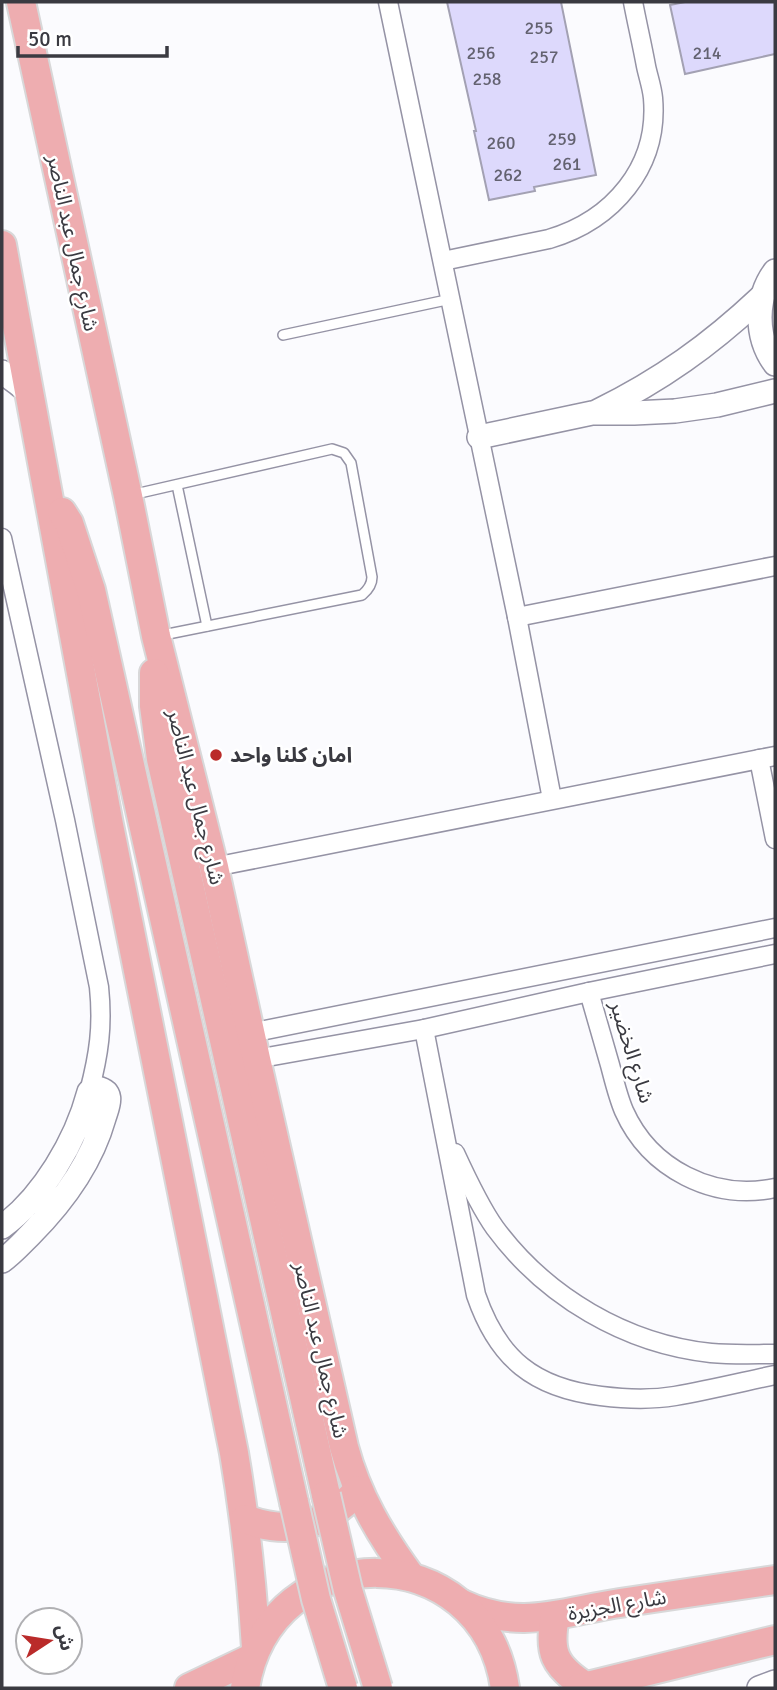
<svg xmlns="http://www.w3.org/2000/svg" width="777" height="1690" font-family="Signika,'Noto Sans Arabic',sans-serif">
<rect width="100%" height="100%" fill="#fbfbfe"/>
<g fill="#ddd9fc" stroke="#a3a1b3" stroke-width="2">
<polygon points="447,2 561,2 596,175 534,187 535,191 489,200 474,131 476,131"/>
<polygon points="685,2 775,2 775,54 685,74 670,5"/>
</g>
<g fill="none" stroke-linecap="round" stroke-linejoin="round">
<defs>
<g id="service">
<polyline points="283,335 451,299"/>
<polyline points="177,485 207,626"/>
<path d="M131 495 332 449 344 453 351 463 372 577C372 585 368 590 362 595L158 636"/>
</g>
<g id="minor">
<polyline points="388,2 517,617 552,799"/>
<path d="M443 261 549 239C613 220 659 167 653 98 652 87 648 76 646 66 642 44 637 23 633 2"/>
<path d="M2 538 65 820 99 987C103 1026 99 1054 89 1092"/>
<polyline points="517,617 775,566"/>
<polyline points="759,759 775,839"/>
<polyline points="214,867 775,756"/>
<path d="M589 992C596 1017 603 1041 610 1065 614 1080 618 1097 624 1111 650 1169 713 1201 775 1188"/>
<path d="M424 1029 476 1295C498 1359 534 1388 601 1396 625 1399 651 1400 675 1396 709 1390 742 1382 775 1375"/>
<polyline points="250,1033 775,928"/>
<polyline points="256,1059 424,1029 589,992 775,954"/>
<path d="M455 1153C466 1177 480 1207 495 1228 546 1297 626 1344 711 1353 733 1355 754 1354 775 1354"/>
</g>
<g id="tertiary">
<path d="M775 271C755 298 755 337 775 364"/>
<polyline points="2,372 17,383 29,393"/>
<path d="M598 411C661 380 710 345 761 297"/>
<polyline points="479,437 592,413 634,413 675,411 717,405 775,391"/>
<path d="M2 1227C43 1197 76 1141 89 1092L97 1088C115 1092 108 1105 104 1118 91 1164 63 1202 30 1235 21 1244 12 1254 2 1261"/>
<polyline points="759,1688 775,1682"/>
</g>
<g id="primary">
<path d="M21 2 128 496 156 636 214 867 256 1059 344 1447C357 1496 381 1536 411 1577"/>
<path d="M2 245 109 825 234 1453C245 1518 252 1582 256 1648"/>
<polyline points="62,512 69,523 91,590 294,1502"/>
<polyline points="154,673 154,706 161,759 326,1495"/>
<path d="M245 1519C290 1536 326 1526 358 1490"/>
<path d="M462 1604C520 1631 561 1612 620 1603 672 1595 724 1588 775 1580"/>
<path d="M555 1616C548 1652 554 1666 585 1686"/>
<polyline points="189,1688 252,1658"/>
<path d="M245 1688C270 1534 483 1535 505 1688"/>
<polyline points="579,1688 775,1640"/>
</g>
</defs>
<use href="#service" stroke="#9593a5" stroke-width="12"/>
<use href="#minor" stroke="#9593a5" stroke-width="21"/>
<use href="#tertiary" stroke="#9593a5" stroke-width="26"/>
<use href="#primary" stroke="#d8d8d9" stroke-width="32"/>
<use href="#service" stroke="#fff" stroke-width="9"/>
<use href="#minor" stroke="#fff" stroke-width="18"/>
<use href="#tertiary" stroke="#fff" stroke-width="23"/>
<use href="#primary" stroke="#eeadb0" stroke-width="28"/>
<defs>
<g id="primary-bridge">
<polyline points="326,1495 348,1590 378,1688"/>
<polyline points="294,1502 316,1599 343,1688"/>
</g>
</defs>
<use href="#primary-bridge" stroke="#d8d8d9" stroke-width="32" stroke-linecap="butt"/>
<use href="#primary-bridge" stroke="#eeadb0" stroke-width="28"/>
</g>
<circle fill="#ba2b2a" stroke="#fff" stroke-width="2.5" cx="216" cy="755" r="7"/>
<g text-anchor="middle" stroke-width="5" stroke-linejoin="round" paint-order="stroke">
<g font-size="18" fill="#636270">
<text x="539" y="34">255</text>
<text x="481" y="59">256</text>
<text x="707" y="59">214</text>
<text x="544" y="63">257</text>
<text x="487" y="85">258</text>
<text x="562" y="145">259</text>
<text x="501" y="149">260</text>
<text x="567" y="170">261</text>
<text x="508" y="181">262</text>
</g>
<g font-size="21" fill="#3a3a41" stroke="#fff">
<text transform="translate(73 243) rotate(78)" y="7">شارع جمال عبد الناصر</text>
<text transform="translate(196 797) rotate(76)" y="7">شارع جمال عبد الناصر</text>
<text transform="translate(632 1052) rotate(73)" y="7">شارع الخضير</text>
<text transform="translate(321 1350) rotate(77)" y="7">شارع جمال عبد الناصر</text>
<text transform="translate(617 1605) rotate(-10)" y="7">شارع الجزيرة</text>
</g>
<g font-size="21" font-weight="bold" fill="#3a3a41" stroke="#fff" text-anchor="start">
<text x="230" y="762">امان كلنا واحد</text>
</g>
</g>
<rect width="777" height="1690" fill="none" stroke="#3a3a41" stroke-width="7"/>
<g transform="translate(49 1641) rotate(78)"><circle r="33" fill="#ffffff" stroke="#b0b0b3" stroke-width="2"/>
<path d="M0-5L12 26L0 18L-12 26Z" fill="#ba2b2a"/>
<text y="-10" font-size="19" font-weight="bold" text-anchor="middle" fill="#3a3a41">ش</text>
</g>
<path d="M18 46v10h149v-10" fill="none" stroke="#3a3a41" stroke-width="3.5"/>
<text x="28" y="46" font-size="21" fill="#3a3a41" stroke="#ffffff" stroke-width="5" paint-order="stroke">50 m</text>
</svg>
